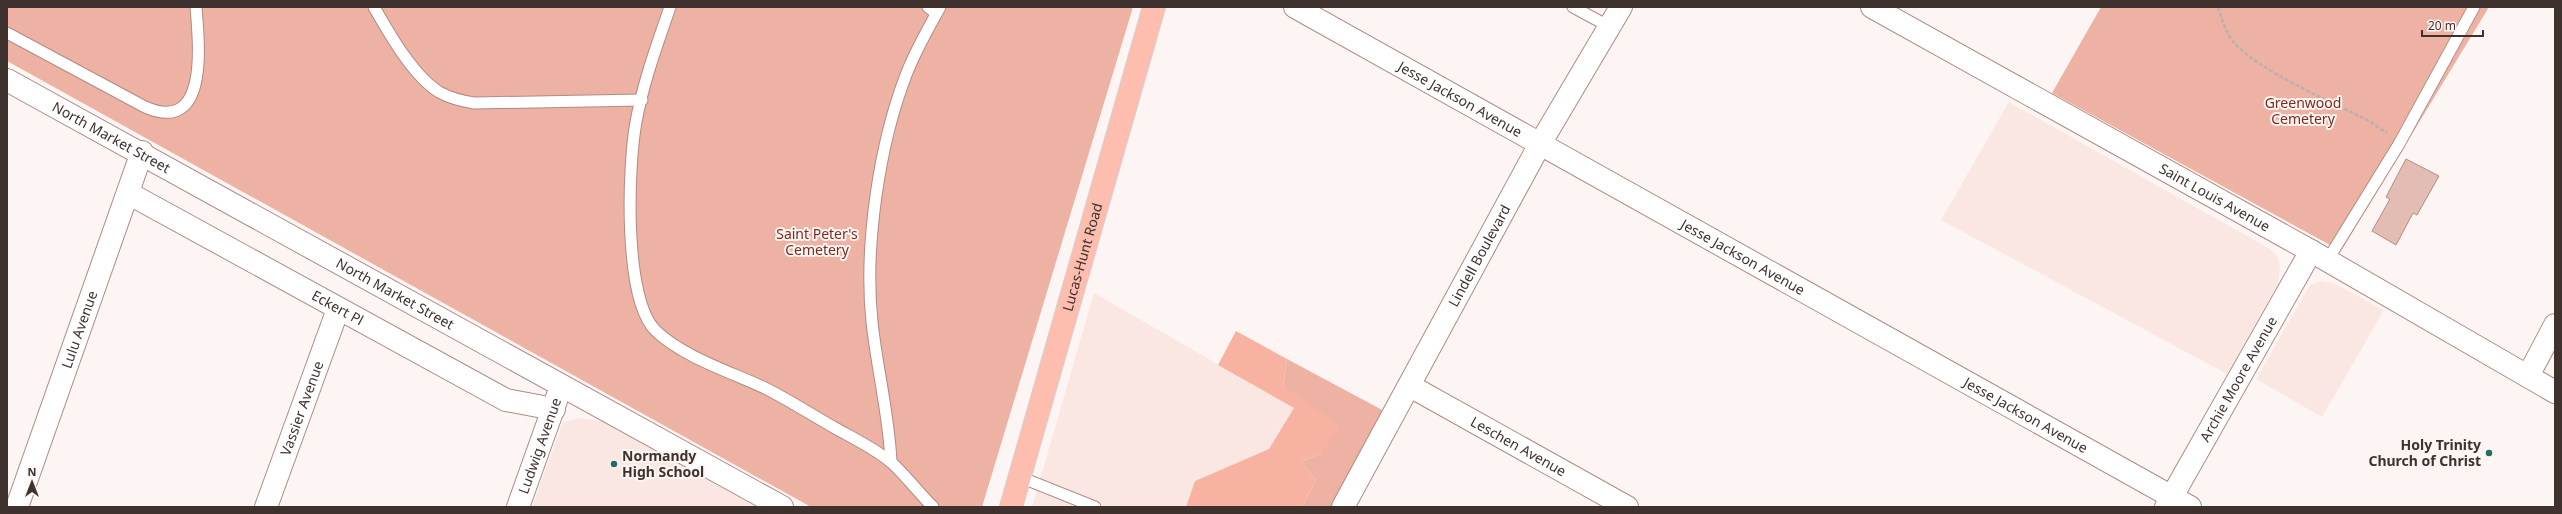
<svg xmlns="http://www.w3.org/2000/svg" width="2562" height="514" font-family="'Noto Sans',sans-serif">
<rect width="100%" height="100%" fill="#fdf5f3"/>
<g fill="#fae7e2">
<polygon points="2009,102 2270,249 2278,257 2280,270 2278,283 2227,374 1941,220"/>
<polygon points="2321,281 2333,283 2384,310 2322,417 2256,379 2310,285"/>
<polygon points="1094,293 1294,408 1269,449 1195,481 1186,507 1032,507"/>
<polygon points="581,418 606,422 756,507 532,507 563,422"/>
</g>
<g fill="#eeb2a4">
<polygon points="7,7 1133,7 982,507 811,507 7,61"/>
<polygon points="2101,7 2489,7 2341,251 2052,93"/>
<polygon points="1287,359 1386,412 1335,507 1302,507 1316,480 1301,462 1322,453 1283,386"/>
</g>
<polygon fill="#f8b2a1" points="1236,331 1287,359 1283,386 1340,426 1322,453 1301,462 1316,480 1302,507 1186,507 1195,481 1269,449 1294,408 1218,365"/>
<polygon fill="#e3bdb4" stroke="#b28e85" points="2406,159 2439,176 2417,215 2413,213 2396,245 2372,231 2390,199 2386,197"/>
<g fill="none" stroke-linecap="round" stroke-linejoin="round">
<defs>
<g id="service">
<path d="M374 7C389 33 413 76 439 92 450 98 461 101 474 103L642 100"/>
<path d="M670 7C657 45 643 83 636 122 628 165 623 300 656 331 683 357 731 372 765 388 789 400 812 415 835 428 853 438 876 449 892 463 906 476 919 493 933 507"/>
<polyline points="928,7 936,13"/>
<polyline points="1573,7 1610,27"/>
<path d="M7 33 145 107C209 135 199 45 196 7"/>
<polyline points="2327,261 2399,144 2474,7"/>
<path d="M891 462C889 415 877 369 872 322 864 247 879 145 906 75 915 51 928 29 940 7"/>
<polyline points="1020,477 1095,507"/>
</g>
<g id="minor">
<path id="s1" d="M1295 7 2190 507"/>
<path id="s2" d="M7 80 782 507"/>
<path id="s3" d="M128 193 506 400 554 409"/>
<polyline points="2528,376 2555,325"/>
<path id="s4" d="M1410 386 1627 507"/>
<path id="s5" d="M17 507 142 152"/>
<path id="s6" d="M266 507 338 309"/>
<path id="s7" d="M518 507 558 395"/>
<path id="s8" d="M1343 507 1540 144 1621 7"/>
<path id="s9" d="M2166 507 2311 251"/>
</g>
<g id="tertiary">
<path id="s10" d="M1872 7 2311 251 2555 392"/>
</g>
<g id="primary">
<path id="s11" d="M1011 507 1154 7"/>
</g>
</defs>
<use href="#service" stroke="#af8b83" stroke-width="13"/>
<use href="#minor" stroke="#af8b83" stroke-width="24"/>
<use href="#tertiary" stroke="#af8b83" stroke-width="24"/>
<use href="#primary" stroke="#d5d2d1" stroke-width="24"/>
<path stroke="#bab0ad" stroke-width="2.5" stroke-dasharray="4 2" stroke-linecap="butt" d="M2218 7C2222 19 2225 30 2232 40 2253 69 2337 104 2371 122L2387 133"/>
<use href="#service" stroke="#fff" stroke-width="11"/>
<use href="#minor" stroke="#fff" stroke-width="22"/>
<use href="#tertiary" stroke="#fff" stroke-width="22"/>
<use href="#primary" stroke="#fdbdaf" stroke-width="22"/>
</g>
<g fill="#246c63" stroke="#fdf5f3" stroke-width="1.5">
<circle cx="2489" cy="453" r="4"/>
<circle cx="614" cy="464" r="4"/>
</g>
<g text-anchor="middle" stroke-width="4" stroke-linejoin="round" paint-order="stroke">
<g font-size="14" fill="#3f312d" stroke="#fdf5f3">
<text dy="5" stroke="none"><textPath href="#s1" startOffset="189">Jesse Jackson Avenue</textPath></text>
<text dy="5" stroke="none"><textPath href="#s2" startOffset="119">North Market Street</textPath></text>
<text dy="5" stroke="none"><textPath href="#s10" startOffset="392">Saint Louis Avenue</textPath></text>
<text dy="5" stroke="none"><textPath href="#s8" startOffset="286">Lindell Boulevard</textPath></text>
<text dy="5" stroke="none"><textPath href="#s11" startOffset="260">Lucas-Hunt Road</textPath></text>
<text dy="5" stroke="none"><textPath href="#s1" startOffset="513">Jesse Jackson Avenue</textPath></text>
<text dy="5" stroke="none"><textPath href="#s2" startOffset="443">North Market Street</textPath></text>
<text dy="5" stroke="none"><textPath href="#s3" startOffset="239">Eckert Pl</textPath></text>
<text dy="5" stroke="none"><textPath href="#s5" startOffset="188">Lulu Avenue</textPath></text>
<text dy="5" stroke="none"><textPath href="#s9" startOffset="147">Archie Moore Avenue</textPath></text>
<text dy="5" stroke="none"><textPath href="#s6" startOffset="105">Vassier Avenue</textPath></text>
<text dy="5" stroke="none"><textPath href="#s1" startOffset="837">Jesse Jackson Avenue</textPath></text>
<text dy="5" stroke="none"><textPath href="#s7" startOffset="65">Ludwig Avenue</textPath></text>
<text dy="5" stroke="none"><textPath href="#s4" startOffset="124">Leschen Avenue</textPath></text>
</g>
<g font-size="14" fill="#7c2b1b" stroke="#fdf5f3">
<text x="2303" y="108">Greenwood<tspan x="2303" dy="16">Cemetery</tspan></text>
<text x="817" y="239">Saint Peter's<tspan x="817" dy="16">Cemetery</tspan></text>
</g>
<g font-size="14" font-weight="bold" fill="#3f312d" stroke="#fdf5f3" text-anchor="end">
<text x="2481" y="450">Holy Trinity<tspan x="2481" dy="16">Church of Christ</tspan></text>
<text x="622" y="461" text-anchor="start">Normandy<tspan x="622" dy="16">High School</tspan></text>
</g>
</g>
<rect width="2562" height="514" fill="none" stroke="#3f312d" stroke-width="16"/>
<g transform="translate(32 482)" stroke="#fdf5f3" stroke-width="3" paint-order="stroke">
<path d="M0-3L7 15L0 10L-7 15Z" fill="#3f312d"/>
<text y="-6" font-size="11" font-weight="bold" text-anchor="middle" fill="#3f312d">N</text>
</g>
<path d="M2422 30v6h61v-6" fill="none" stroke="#3f312d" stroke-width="2"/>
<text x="2428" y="30" font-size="12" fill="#3f312d" stroke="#fdf5f3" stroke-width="3" paint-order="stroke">20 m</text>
</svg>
